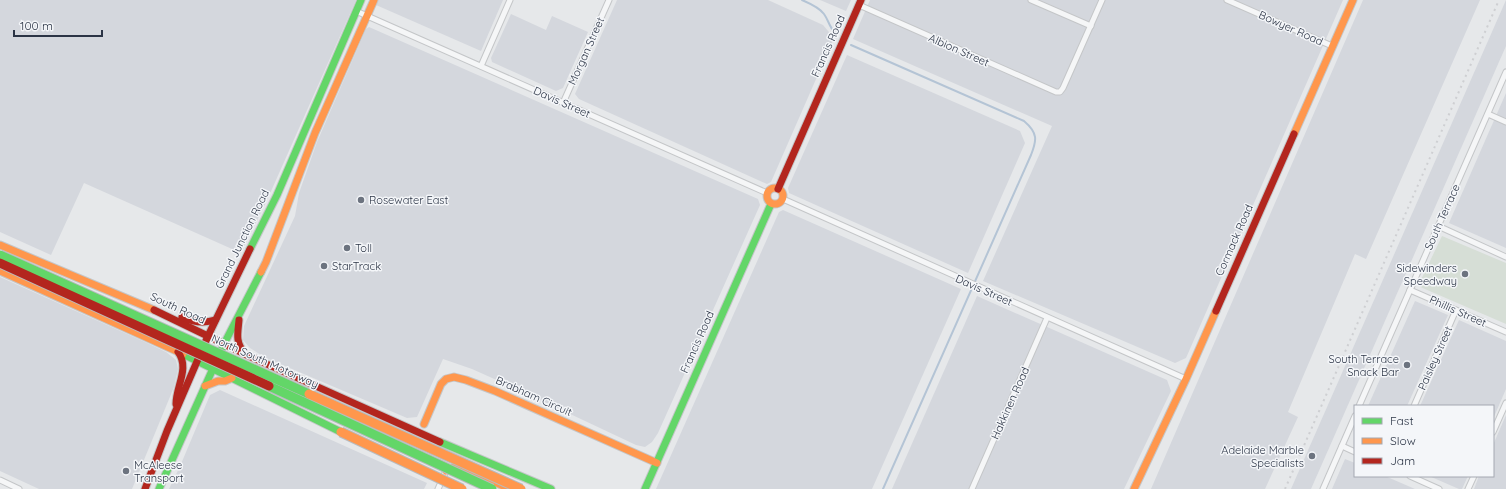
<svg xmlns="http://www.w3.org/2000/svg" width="1506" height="489" font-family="Quicksand,sans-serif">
<rect width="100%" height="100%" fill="#e6e8ea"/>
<g fill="#d4d7dd">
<polygon points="0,0 356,0 268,198 241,253 84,183 51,255 0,232"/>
<polygon points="378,0 503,0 481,51 376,5"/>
<polygon points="617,0 768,0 823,25 834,38 771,182 767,184 579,99 575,94"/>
<polygon points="820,0 851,0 846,11"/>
<polygon points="870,0 1343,0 1186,358 1175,363 983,281 1052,126 853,39"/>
<polygon points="1363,0 1480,0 1366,259 1355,254 1288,412 1298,417 1265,489 1151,489"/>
<polygon points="1506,0 1506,46 1311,489 1291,489"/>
<polygon points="511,14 546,30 552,16 588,32 563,88 556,91 492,62 491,58"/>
<polygon points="369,27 758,199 760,205 658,433 652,442 645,447 636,445 532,396 472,369 443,359 417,417 407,418 264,357 250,348 243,340 244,326 295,216 299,193 317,142 366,29"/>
<polygon points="847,55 1020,131 1025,143 968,273 789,193 788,188"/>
<polygon points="1506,93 1506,248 1449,223"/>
<polygon points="783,210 961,289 872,489 656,489 779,212"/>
<polygon points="0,277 145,342 166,352 176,360 178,369 174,387 132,489 39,489 0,471"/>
<polygon points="977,296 1167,380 1171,391 1124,489 892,489"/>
<polygon points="1415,301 1448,315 1407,406 1368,406"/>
<polygon points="1459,320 1506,341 1506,389 1493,419 1493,406 1420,406"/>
<polygon points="220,390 427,483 424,489 169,489 181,464 210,395"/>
<polygon points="1506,415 1506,489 1474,489 1479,476 1493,476 1493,445"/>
<polygon points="1345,459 1355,463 1355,476 1385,476 1415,489 1332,489"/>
<polygon points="1429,476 1468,476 1462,489 1459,489"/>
</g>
<polygon fill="#d6ded6" points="1442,236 1506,263 1506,324 1418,286"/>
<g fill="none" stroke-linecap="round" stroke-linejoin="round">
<g stroke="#b4c4d5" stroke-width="2">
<path d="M802 0C809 3 819 7 824 14 829 21 829 27 836 34"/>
<path d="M851 45 1024 121C1038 133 1037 140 1031 155L883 489"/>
</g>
<defs>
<g id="street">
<polyline points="1031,0 1091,26"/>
<polyline points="1227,0 1332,46"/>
<polyline points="859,5 1056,92 1060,92 1063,88 1102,0"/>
<polyline points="356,11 767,193"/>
<polyline points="481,66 510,0"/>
<polyline points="563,103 609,0"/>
<polyline points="1488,114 1506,122"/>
<polyline points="783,199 1186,379"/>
<polyline points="1438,226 1506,257"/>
<polyline points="1410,290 1506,332"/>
<polyline points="1359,406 1506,72"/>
<polyline points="1414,406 1456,310"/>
<polyline points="1493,432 1506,403"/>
<polyline points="1342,446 1355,452"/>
<polyline points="1410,476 1439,489"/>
<polyline points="0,480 19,489"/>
<polyline points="438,489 446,471"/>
<polyline points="972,489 1047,318"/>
<polyline points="1323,489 1355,416"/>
<polyline points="1468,489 1474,476"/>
</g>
<g id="fast">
<polyline points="250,249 277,195 361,0"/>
<polyline points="183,354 341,432"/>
<polyline points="440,442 551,489"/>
<polyline points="159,489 224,344 261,272"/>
<polyline points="645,489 771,204"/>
</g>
<g id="slow">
<polyline points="1294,134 1353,0"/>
<circle cx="775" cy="196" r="8"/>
<polyline points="0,245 154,310"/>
<polyline points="0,271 183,354"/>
<polyline points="261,272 266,262 315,133 374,0"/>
<polyline points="205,386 218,381 225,381 232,378"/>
<polyline points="424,424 441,384 446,379 454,377 466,380 495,391 657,463"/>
<polyline points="446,471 455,467 463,468 510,489"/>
<polyline points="1134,489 1186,379 1216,311"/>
</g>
<g id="jam">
<polyline points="778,189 861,0"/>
<polyline points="154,310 249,356 440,442"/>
<polyline points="1216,311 1294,134"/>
<path d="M182 317C193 322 203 324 215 320"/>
<path d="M239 320C238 332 235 342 244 352"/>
<path d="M176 404C176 386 190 368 178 352"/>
<polyline points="145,489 167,431 208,336 250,249"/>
</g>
</defs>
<use href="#street" stroke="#c4c6c8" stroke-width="7"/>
<use href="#fast" stroke="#c4c6c8" stroke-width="9"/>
<use href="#slow" stroke="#c4c6c8" stroke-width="9"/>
<use href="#jam" stroke="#c4c6c8" stroke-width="9"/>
<use href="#street" stroke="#f5f6f7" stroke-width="5"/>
<use href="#fast" stroke="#63d668" stroke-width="7"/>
<use href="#slow" stroke="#ff974d" stroke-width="7"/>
<use href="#jam" stroke="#b3261e" stroke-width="7"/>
<polyline stroke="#cecfd2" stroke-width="2" stroke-dasharray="2 4" stroke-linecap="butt" points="1285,489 1499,0"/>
<defs>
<g id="fast-bridge">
<polyline points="0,255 309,394"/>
<polyline points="269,386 492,489"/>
</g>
<g id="slow-bridge">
<polyline points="309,394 521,489"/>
<polyline points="341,432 462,489"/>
</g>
<polyline id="jam-bridge" points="0,263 269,386"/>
</defs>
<use href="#fast-bridge" stroke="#b8bbbf" stroke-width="11" stroke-linecap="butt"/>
<use href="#slow-bridge" stroke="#b8bbbf" stroke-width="11" stroke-linecap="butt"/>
<use href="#jam-bridge" stroke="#b8bbbf" stroke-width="11" stroke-linecap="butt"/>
<use href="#fast-bridge" stroke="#63d668" stroke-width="9"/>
<use href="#slow-bridge" stroke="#ff974d" stroke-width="9"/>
<use href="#jam-bridge" stroke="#b3261e" stroke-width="9"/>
</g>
<g fill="#6c737f" stroke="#f4f6f9" stroke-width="1.5">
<circle cx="361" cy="200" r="4"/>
<circle cx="347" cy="248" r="4"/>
<circle cx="324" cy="266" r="4"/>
<circle cx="1465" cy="274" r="4"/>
<circle cx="1407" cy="365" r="4"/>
<circle cx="1312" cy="456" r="4"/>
<circle cx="126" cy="471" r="4"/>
</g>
<g text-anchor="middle" stroke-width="3" stroke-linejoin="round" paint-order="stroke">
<g font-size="11" fill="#2b3445" stroke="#f4f6f9">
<text transform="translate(1291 28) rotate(24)" y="4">Bowyer Road</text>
<text transform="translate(828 46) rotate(-66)" y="4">Francis Road</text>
<text transform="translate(959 50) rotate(24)" y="4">Albion Street</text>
<text transform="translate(586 51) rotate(-66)" y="4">Morgan Street</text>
<text transform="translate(562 102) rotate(24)" y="4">Davis Street</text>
<text transform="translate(1442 217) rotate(-66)" y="4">South Terrace</text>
<text transform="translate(242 239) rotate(-64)" y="4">Grand Junction Road</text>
<text transform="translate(1234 240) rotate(-66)" y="4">Cormack Road</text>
<text transform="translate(984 290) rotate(24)" y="4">Davis Street</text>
<text transform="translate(178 308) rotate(25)" y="4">South Road</text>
<text transform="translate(1458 311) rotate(24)" y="4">Phillis Street</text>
<text transform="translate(697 342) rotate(-66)" y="4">Francis Road</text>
<text transform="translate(1435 358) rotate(-66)" y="4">Paisley Street</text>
<text transform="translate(265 361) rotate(24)" y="4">North South Motorway</text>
<text transform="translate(534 396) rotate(24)" y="4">Brabham Circuit</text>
<text transform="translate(1010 403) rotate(-66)" y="4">Hakkinen Road</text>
</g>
<g font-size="11" fill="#2b3445" stroke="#f4f6f9" text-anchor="start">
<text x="369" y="204">Rosewater East</text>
<text x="355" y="252">Toll</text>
<text x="332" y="270">StarTrack</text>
<text x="1457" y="272" text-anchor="end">Sidewinders<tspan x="1457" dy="13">Speedway</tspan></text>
<text x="1399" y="363" text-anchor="end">South Terrace<tspan x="1399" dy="13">Snack Bar</tspan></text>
<text x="1304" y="454" text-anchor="end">Adelaide Marble<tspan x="1304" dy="13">Specialists</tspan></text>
<text x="134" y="469">McAleese<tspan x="134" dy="13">Transport</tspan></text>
</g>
</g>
<rect x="1354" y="405" width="140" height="72" fill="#f4f6f9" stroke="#a4a8b1"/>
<rect x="1362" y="418" width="20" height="6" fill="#63d668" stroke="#a4a8b1"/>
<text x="1390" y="425" font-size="12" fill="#2b3445">Fast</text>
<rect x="1362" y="438" width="20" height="6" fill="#ff974d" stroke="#a4a8b1"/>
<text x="1390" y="445" font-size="12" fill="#2b3445">Slow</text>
<rect x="1362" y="458" width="20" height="6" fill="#b3261e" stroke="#a4a8b1"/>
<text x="1390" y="465" font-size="12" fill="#2b3445">Jam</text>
<path d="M14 30v6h88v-6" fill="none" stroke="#2b3445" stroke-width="2"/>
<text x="20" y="30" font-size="12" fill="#2b3445" stroke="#f4f6f9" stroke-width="3" paint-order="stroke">100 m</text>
</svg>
